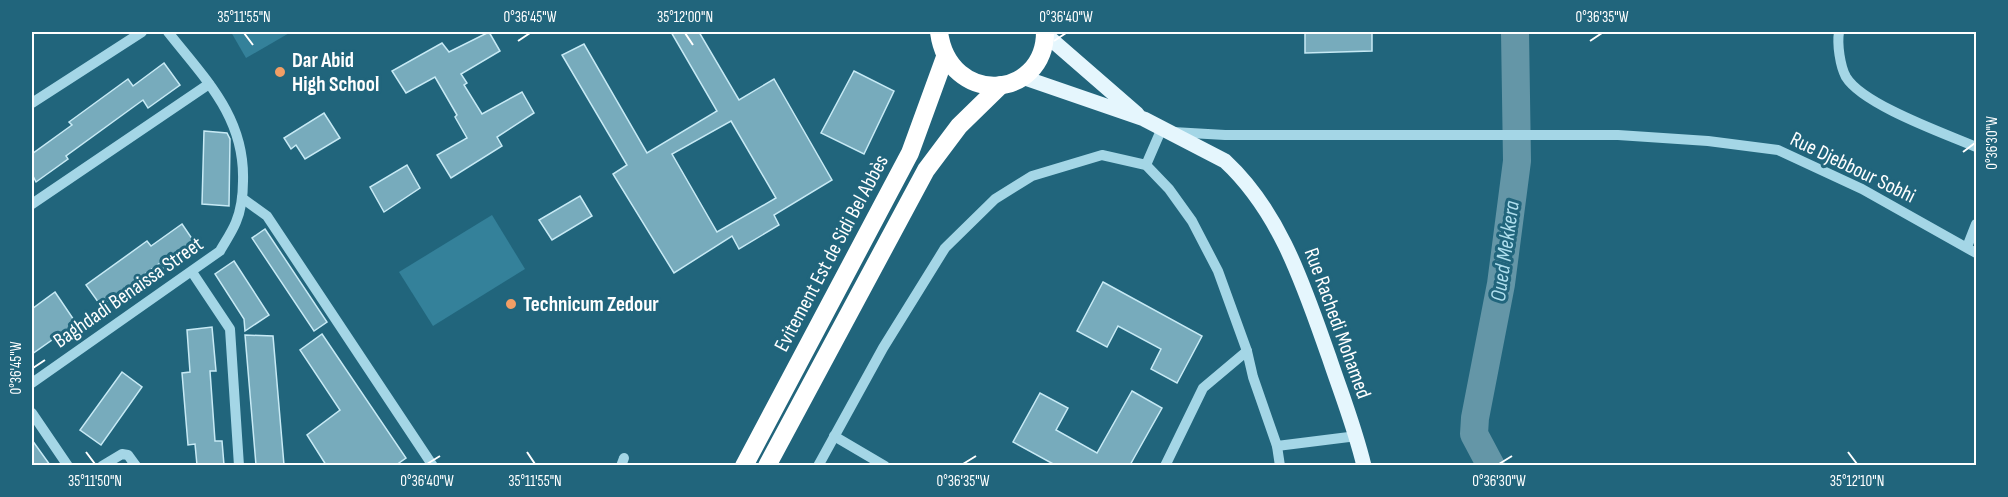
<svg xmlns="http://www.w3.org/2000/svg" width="2008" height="497" font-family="'Sofia Sans Condensed',sans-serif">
<rect width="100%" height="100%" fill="#21657c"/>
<g fill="#34819a">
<polygon points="231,32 291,32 246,58"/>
<polygon points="492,215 525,269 433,326 399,272"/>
</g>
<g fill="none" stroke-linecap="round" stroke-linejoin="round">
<polyline stroke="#6496a7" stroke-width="28" points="1491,466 1474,434 1475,418 1501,284 1517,161 1515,32"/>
</g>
<g fill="#77abbc" stroke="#c7eaf5" stroke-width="1.5" fill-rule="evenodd">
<polygon points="489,32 500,51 461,74 467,83 464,85 482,114 522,92 534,113 497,137 502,146 451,178 437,155 467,138 455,117 457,115 435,77 406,93 392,71 442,43 449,52"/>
<path d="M671 32H699L739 100 774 79 832 180 774 215 779 225 739 249 732 236 674 273 613 174 627 165 562 55 584 44 647 153 717 111ZM731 121 776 198 717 232 672 154Z"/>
<polygon points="1305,32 1372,32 1372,51 1305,53"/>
<polygon points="164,63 180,85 148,108 143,100 66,156 68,159 36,182 32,174 32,154 72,125 69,122 128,79 133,86"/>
<polygon points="854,71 894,91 864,154 821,133"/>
<polygon points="324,113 340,138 305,159 296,145 291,149 284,138"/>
<polygon points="204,131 227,133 230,139 229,206 202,204"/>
<polygon points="407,165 420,188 384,212 370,187"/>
<polygon points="580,196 592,216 552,240 539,220"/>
<polygon points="182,224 197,246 164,269 160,263 101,306 86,285 147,241 151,246"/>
<polygon points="265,229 327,322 314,331 252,238"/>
<polygon points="234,261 269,315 245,331 244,319 215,274"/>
<polygon points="1103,282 1202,336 1177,383 1151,369 1161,349 1118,326 1107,347 1077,331"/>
<polygon points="55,292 76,323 32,354 32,309"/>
<polygon points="212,327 216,371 210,371 215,441 222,441 224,465 197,465 195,444 188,445 182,373 190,372 187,330"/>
<polygon points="322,334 406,458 396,465 326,465 307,435 340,410 300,350"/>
<polygon points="245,335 273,336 284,465 256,465"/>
<polygon points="122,372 142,387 101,445 80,430"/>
<polygon points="1132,391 1162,408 1130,465 1055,465 1013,442 1040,393 1068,408 1056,430 1097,453"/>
<polygon points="32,440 50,465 32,465"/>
</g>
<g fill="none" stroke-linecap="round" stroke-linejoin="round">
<g stroke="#a4d6e6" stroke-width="10">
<path d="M1839 32C1837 44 1840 66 1846 77 1863 105 1946 134 1976 147"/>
<polyline points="32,103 142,32"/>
<polyline points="1173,132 1225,135 1618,135 1708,141 1778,150 1862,189 1976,253"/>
<polyline points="1146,165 1162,128"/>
<polyline points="242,198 267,216 433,466"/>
<polyline points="32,204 209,84"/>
<polyline points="1967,247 1976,224"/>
<polyline points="192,272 230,329 239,466"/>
<path d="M32 383 220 251C225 242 232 232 236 222 241 210 243 194 243 181 245 117 205 79 168 32"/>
<polyline points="32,413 68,466"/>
<polyline points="834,436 885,466"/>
<polyline points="1277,446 1357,436"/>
<polyline points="102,466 122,454 128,455 136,466"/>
<polyline points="621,466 624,458"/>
<polyline points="818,466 883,348 945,248 995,199 1032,176 1102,155 1146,165 1169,189 1192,221 1218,271 1247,351 1253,377 1277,446 1280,466"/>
<polyline points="1165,466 1203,388 1247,351"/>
</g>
<g stroke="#e5f6fd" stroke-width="15">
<polyline points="1045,34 1137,114"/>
<path d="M1022 77 1144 119 1225 161C1281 213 1304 287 1329 357 1341 393 1355 428 1364 466"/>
</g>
<g stroke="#fff" stroke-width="18">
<path d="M939 32C949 107 1045 100 1045 32"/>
<polyline points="744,466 910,153 945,57"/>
<polyline points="767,466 926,170 959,126 1001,85"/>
</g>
</g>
<path fill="none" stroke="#fff" stroke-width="2" d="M244 33 253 45M685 33 693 45M518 41 530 33M1054 41 1066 33M1590 41 1602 33M1963 152 1975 143M33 368 45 360M86 452 95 464M527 452 535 464M1848 452 1857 464M427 464 440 456M963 464 976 456M1499 464 1512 456"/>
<g fill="#f29e65" stroke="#21657c" stroke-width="2">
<circle cx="280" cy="72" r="6"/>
<circle cx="511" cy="304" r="6"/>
</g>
<g text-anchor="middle" stroke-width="6" stroke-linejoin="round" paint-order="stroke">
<g font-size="21" font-weight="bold" fill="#fff" stroke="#21657c" text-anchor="start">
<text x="292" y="67">Dar Abid<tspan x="292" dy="24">High School</tspan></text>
<text x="523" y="311">Technicum Zedour</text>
</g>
<g font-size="21" fill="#fff" stroke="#21657c">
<text transform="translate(1853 167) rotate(26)" y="7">Rue Djebbour Sobhi</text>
<text transform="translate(831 253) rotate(-62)" y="7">Evitement Est de Sidi Bel Abbès</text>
<text transform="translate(128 292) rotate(-35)" y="7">Baghdadi Benaissa Street</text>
<text transform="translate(1338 323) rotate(70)" y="7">Rue Rachedi Mohamed</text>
</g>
<g font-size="22" font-style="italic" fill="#afdfee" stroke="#21657c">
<text transform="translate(1504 251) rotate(-82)" y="8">Oued Mekkera</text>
</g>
</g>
<rect width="2008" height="497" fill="none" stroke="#21657c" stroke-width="66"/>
<rect x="33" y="33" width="1942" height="431" fill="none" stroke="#fff" stroke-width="2"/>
<g font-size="15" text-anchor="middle" fill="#fff">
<text x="244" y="22">35°11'55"N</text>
<text x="530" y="22">0°36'45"W</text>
<text x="685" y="22">35°12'00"N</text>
<text x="1066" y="22">0°36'40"W</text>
<text x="1602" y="22">0°36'35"W</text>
<text transform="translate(1992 143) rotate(-90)" y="5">0°36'30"W</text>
<text transform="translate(16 368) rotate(-90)" y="5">0°36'45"W</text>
<text x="95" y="486">35°11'50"N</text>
<text x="427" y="486">0°36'40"W</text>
<text x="535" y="486">35°11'55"N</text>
<text x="963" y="486">0°36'35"W</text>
<text x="1499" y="486">0°36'30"W</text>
<text x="1857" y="486">35°12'10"N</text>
</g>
</svg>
